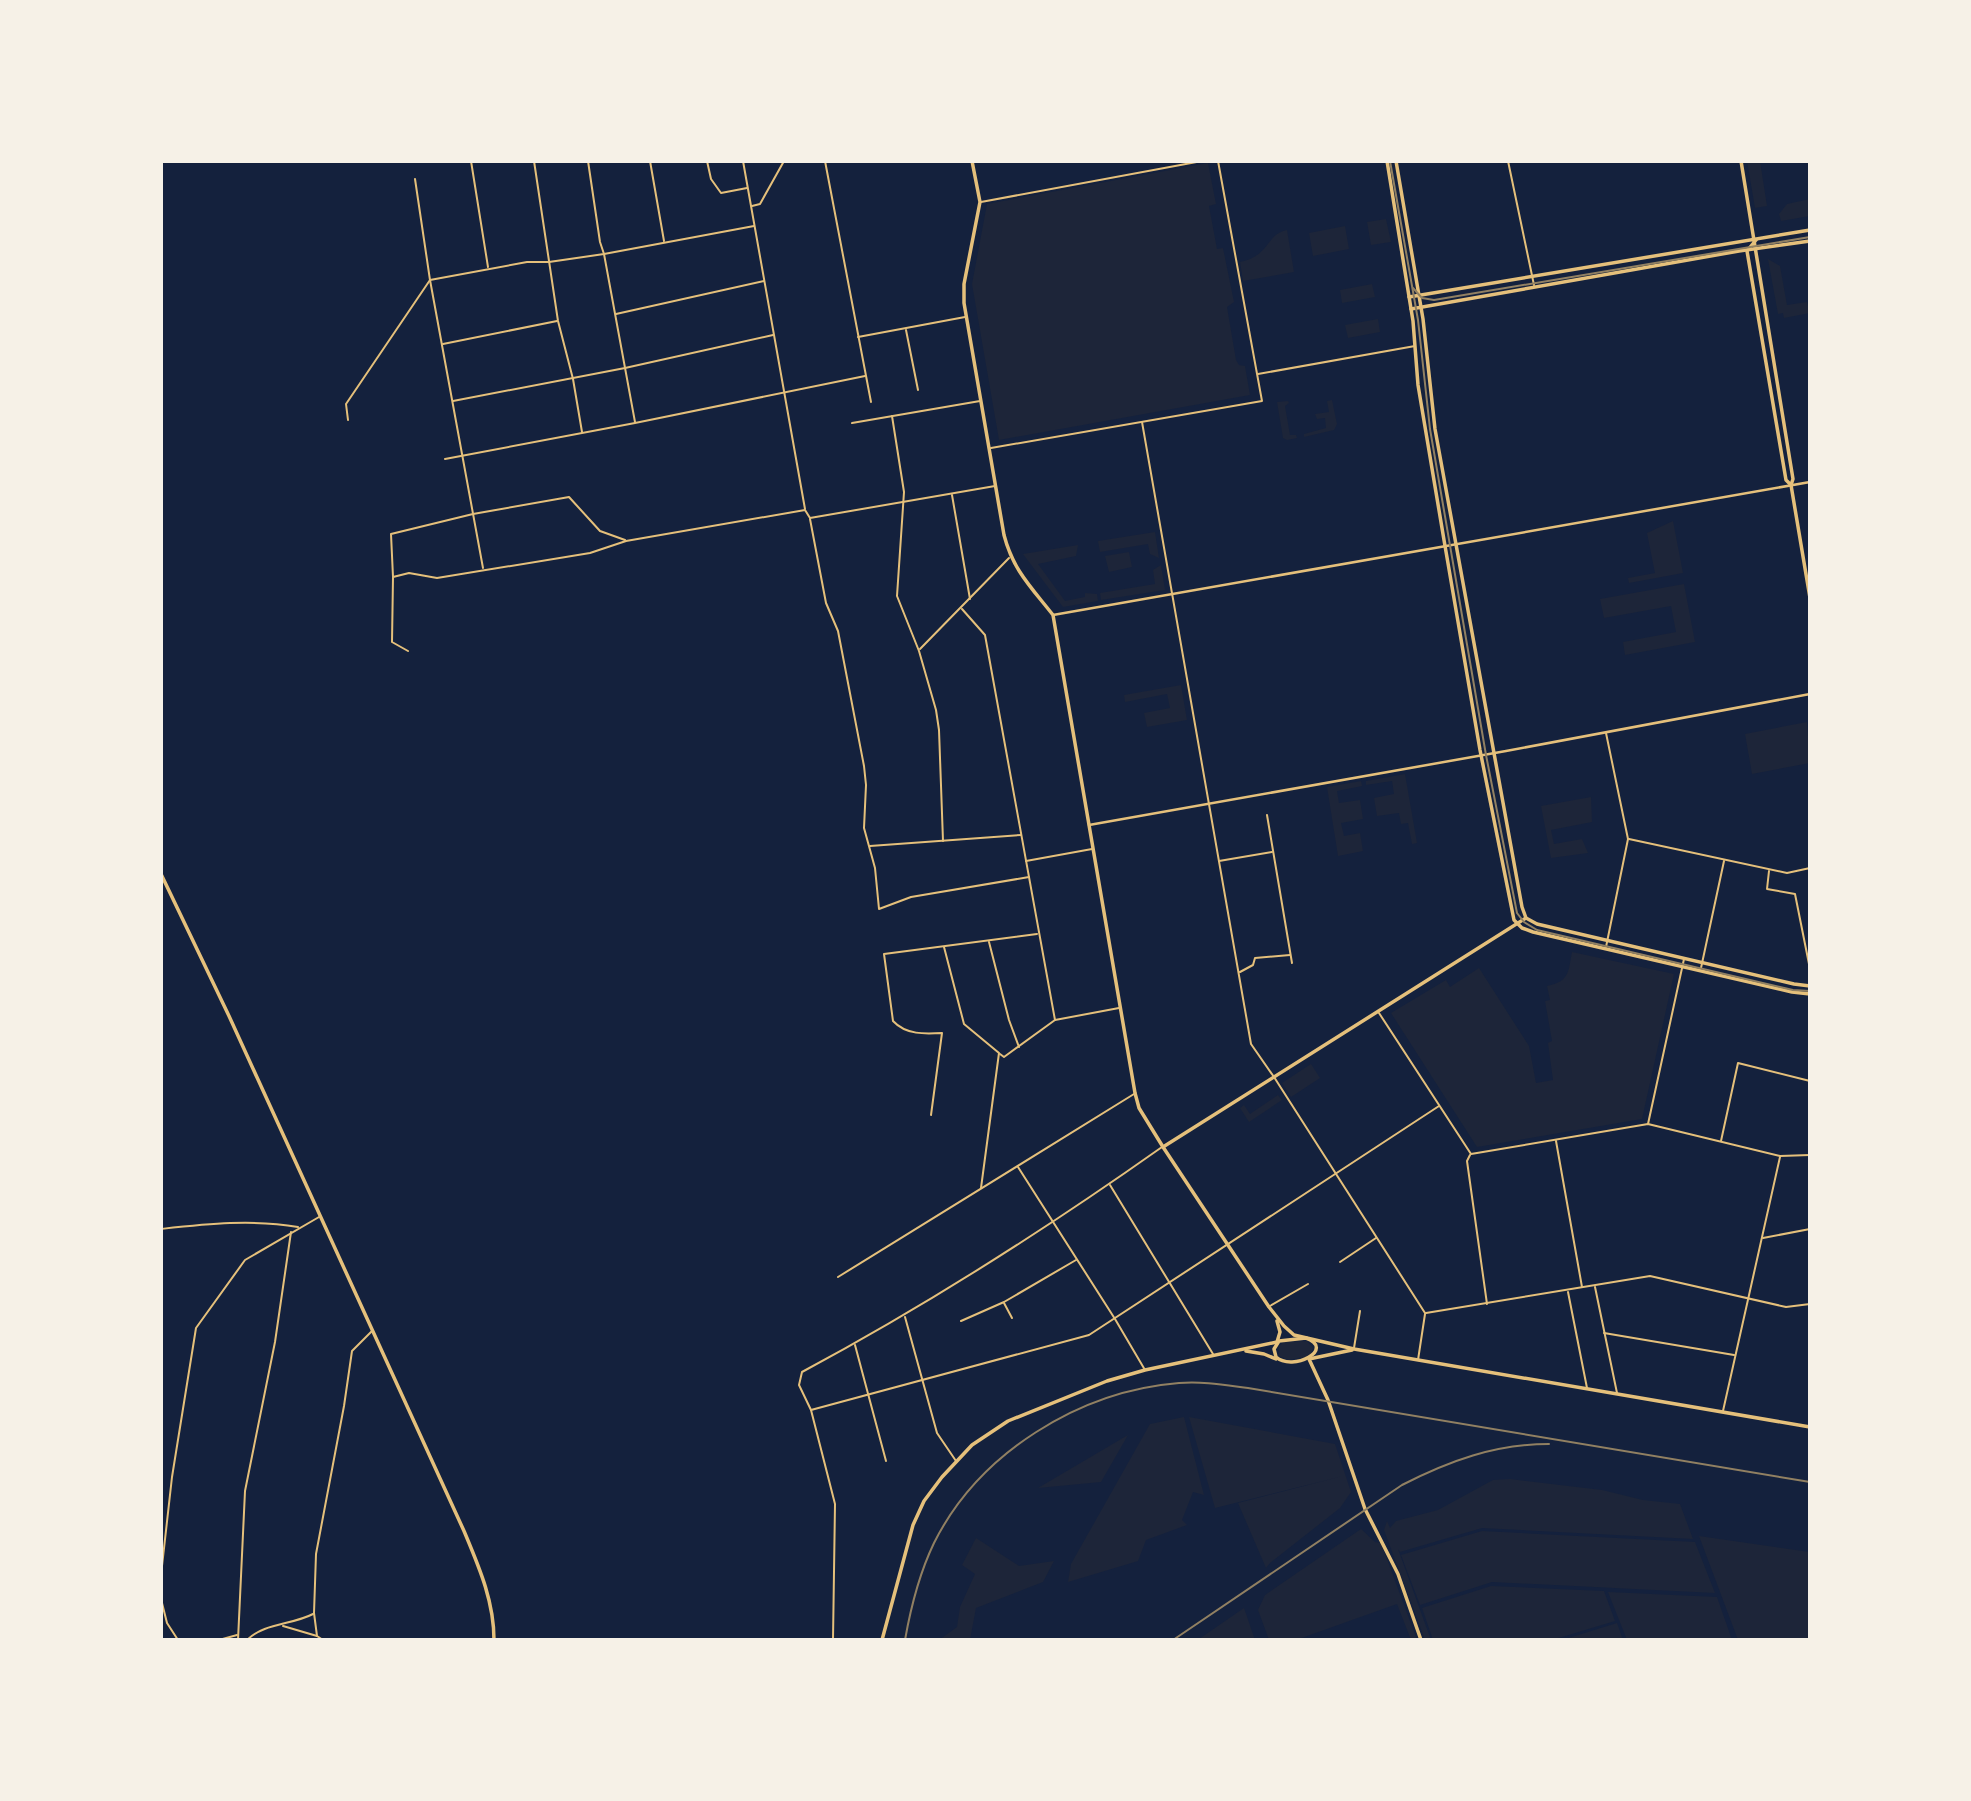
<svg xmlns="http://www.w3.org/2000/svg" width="1971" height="1801" font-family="'Exo 2',sans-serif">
<rect width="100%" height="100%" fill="#14213d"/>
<g fill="#1d2539">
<polygon points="1747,161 1760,161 1767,206 1755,208"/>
<polygon points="1208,163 1216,204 1209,206 1217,249 1223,248 1234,302 1227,307 1236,360 1239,365 1245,366 1250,395 999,440 972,284 987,204"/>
<polygon points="1810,199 1810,216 1781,221 1779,214 1787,204"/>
<polygon points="1386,219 1391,242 1371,245 1367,222"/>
<polygon points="1345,226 1349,249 1313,256 1309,233"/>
<path d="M1287 230 1294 272 1243 281 1240 262C1270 256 1266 234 1287 230Z"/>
<polygon points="1768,259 1780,266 1787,305 1807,302 1810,313 1784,318 1783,313 1778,314"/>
<polygon points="1372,284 1375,297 1342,303 1340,290"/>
<polygon points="1378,319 1380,332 1348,338 1345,325"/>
<polygon points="1332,400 1337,424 1334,430 1304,437 1304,434 1326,428 1325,418 1317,419 1315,414 1329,412 1327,401"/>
<polygon points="1288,401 1289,403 1285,406 1290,435 1296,435 1297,438 1287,440 1283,438 1277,402"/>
<polygon points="1673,521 1683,573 1629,583 1628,578 1655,573 1647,533"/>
<polygon points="1155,532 1159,558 1150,554 1148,544 1100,552 1098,541"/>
<polygon points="1078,545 1076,556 1038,564 1065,601 1085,597 1085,593 1097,594 1098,601 1063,607 1023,554"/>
<polygon points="1129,552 1132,567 1109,572 1105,556"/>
<polygon points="1161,565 1165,590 1101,600 1100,593 1155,584 1153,570"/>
<polygon points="1684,584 1695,642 1625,655 1623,642 1676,632 1671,606 1604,618 1600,599"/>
<polygon points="1181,685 1187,720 1147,727 1144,713 1170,708 1167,694 1125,702 1124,695"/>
<polygon points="1807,722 1810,763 1752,774 1745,734"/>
<polygon points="1405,774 1417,843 1412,844 1408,823 1401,824 1399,813 1377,816 1374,798 1394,794 1392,781 1366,785 1366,781"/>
<polygon points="1361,781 1362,786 1337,791 1339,803 1360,800 1363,819 1341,823 1344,836 1360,833 1363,851 1338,856 1327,787"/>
<polygon points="1591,797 1592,822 1551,830 1554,844 1582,839 1588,853 1551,858 1541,806"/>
<path d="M1572 952 1674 974 1642 1119 1477 1147 1391 1013 1446 980 1450 987 1479 968 1529 1046 1536 1083 1553 1080 1548 1043 1552 1041 1545 1001 1550 1000 1547 986C1570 981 1568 972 1572 952Z"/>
<polygon points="1311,1064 1320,1078 1291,1097 1282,1083"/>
<polygon points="1278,1095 1282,1100 1249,1122 1240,1108 1244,1105 1250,1114"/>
<polygon points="1307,1341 1313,1348 1310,1356 1288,1360 1279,1356 1279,1346 1284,1342"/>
<polygon points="1184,1417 1204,1495 1193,1492 1182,1520 1187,1525 1146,1540 1138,1561 1068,1582 1071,1564 1150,1424"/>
<polygon points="1189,1417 1335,1444 1351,1492 1340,1508 1270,1563 1266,1568 1238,1503 1343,1476 1215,1508"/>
<polygon points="1128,1435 1101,1482 1038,1488"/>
<polygon points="1510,1479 1602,1490 1643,1500 1680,1504 1693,1539 1482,1528 1400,1552 1398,1549 1431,1640 1425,1640 1384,1530 1387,1521 1390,1528 1396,1521 1438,1510 1493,1480"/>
<polygon points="1361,1529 1375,1542 1381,1543 1417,1640 1411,1640 1397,1604 1296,1640 1269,1640 1258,1610 1265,1595"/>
<polygon points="1482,1531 1695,1542 1715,1593 1492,1582 1420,1605 1401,1555"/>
<polygon points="1699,1536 1810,1552 1810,1640 1738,1640"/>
<polygon points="976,1538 1019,1566 1054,1561 1043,1582 976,1608 970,1640 939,1640 957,1627 960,1607 975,1574 962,1565"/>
<polygon points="1491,1586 1604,1591 1615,1621 1552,1640 1433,1640 1422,1608"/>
<polygon points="1608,1592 1717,1597 1732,1640 1627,1640"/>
<polygon points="1244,1608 1255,1640 1198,1640 1202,1637"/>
<polygon points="1617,1623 1623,1640 1562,1640"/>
</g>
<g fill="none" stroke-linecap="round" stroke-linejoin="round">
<g stroke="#e5c07b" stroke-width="2">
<polyline points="471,161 488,267"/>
<polyline points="534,161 558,321 573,379 582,432"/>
<polyline points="588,161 600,242 604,254 635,422"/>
<polyline points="650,161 664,241"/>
<polyline points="707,161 711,179 721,193 747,188"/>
<polyline points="743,161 805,509"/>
<polyline points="825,161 871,402"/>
<polyline points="1508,161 1534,285"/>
<polyline points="415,179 430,280 483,568"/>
<polyline points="981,202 1202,161"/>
<polyline points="752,206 760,204 784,161"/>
<polyline points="616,314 764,281"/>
<polyline points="906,330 918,390"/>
<polyline points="858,337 965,317"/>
<polyline points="443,344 557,321"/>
<polyline points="1258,374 1415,346"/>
<polyline points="453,401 625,368 773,335"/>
<polyline points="892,416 904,492 897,596 919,651 936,710 939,730 943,841"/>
<polyline points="348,420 346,404 430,280 527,262 549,262 604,254 754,226"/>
<polyline points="1142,422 1251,1044 1274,1077 1425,1313"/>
<polyline points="852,423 980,401"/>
<polyline points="991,448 1262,401 1218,161"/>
<polyline points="445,459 635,423 865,376"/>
<polyline points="952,495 970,599"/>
<polyline points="810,519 826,603 838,631 864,766 866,785 864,828 875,868 879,909 911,897 1029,877"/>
<polyline points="393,577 391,534 473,514 569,497 600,531 625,540"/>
<polyline points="962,609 985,635 1055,1020"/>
<polyline points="920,649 1009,558"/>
<polyline points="408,651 392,642 393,577 409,573 437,578 590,553 626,541 805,510 810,518 995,486"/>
<polyline points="1606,733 1628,839 1606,947"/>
<polyline points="1267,815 1292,963"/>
<polyline points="1629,839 1787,873 1810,868"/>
<polyline points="870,846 1021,835"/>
<polyline points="1026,861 1092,849"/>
<polyline points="1219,861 1272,852"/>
<polyline points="1769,871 1767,889 1795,894 1810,969"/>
<polyline points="989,942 1009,1020 1019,1047"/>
<polyline points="944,947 964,1024 999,1053 981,1188"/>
<polyline points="1701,968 1724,861"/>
<polyline points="1240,972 1253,965 1255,958 1290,955"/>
<polyline points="1379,1013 1471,1154 1648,1124 1780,1156 1810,1155"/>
<polyline points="1000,1054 1004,1057 1055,1020 1119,1008"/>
<path d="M931 1115 942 1033C925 1034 906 1035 893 1021L884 954 1037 934"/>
<polyline points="1648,1124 1684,959"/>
<polyline points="1556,1141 1582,1287"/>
<polyline points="1721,1141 1738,1063 1810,1081"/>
<polyline points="1470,1155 1467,1161 1487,1304"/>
<polyline points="1018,1167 1115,1319 1145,1370"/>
<polyline points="1110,1185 1213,1354"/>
<path d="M161 1229C207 1224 252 1219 298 1227"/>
<polyline points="1763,1238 1810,1229"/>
<polyline points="1340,1262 1376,1238"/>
<polyline points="838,1277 1134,1094"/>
<polyline points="1595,1287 1617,1393"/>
<polyline points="1568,1292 1587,1388"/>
<polyline points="1004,1303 1012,1318"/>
<polyline points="1270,1306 1308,1284"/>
<polyline points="1426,1313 1650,1276 1786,1307 1810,1304"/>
<polyline points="905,1317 937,1433 956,1461"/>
<polyline points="961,1321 1004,1302 1076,1260"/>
<polyline points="1604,1333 1734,1355"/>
<polyline points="855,1345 886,1461"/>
<polyline points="1354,1348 1360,1311"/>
<polyline points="1418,1360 1425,1314"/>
<polyline points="811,1410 1089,1335 1439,1106"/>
<polyline points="1723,1411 1780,1157"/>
<polyline points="161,1575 172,1477 196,1328 245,1260 319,1217"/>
<polyline points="161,1599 167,1623 178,1640"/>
<polyline points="283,1626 317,1636 323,1640"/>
<polyline points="317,1636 314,1613 316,1554 344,1406 352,1351 372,1331"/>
<polyline points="219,1640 237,1635"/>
<polyline points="238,1640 245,1491 275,1342 291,1232"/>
<path d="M247 1640C264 1623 292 1625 313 1614"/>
<path d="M833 1640 835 1504 811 1410 799 1385 802 1372C927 1305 1046 1229 1162 1147"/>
</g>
<g stroke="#e5c07b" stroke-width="2.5">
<polyline points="1053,615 1810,482"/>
<polyline points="1089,825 1506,751 1810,694"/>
</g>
<g stroke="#e5c07b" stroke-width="3.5">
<path d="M972 161 980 202 964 284V303L1004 535C1013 570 1031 587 1053 615L1135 1093 1139 1108 1163 1147 1269 1307 1284 1326 1294 1335 1354 1349 1810 1427"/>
<polyline points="1741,161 1793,479 1791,485 1810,598"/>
<polyline points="1756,240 1747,251 1786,480 1791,485"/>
<path d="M161 874 229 1016 464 1531C479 1567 494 1601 494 1640"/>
<polyline points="1163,1147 1526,918"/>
<path d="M1306 1338C1336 1349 1293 1372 1276 1357L1274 1349 1279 1341Z"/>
<polyline points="1352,1350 1309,1359 1328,1400 1365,1509 1398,1574 1421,1640"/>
<polyline points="1246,1351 1264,1354 1276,1359"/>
<polyline points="882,1640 913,1525 924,1501 942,1477 972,1445 1008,1421 1107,1381 1145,1370 1277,1342 1280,1332 1277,1321"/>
</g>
<g stroke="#e5c07b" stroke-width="3.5">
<polyline points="1387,161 1413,321 1418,385 1444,540 1480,750 1514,920 1522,928 1533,932 1792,992 1810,994"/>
<polyline points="1396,161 1423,319 1435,429 1522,907 1526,918 1537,924 1794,984 1810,986"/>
<polyline points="1409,297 1810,230"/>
<polyline points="1411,309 1739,251 1810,241"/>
</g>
<g stroke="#918062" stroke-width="2">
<polyline points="1390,161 1418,320 1430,429 1486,755 1517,913 1524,922 1537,930 1793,990 1810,991"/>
<polyline points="1413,288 1422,298 1434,300 1810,237"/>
</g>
<g stroke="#918062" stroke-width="2">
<path d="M905 1640C911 1606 919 1574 934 1543 979 1453 1079 1391 1179 1383 1202 1381 1225 1385 1248 1388L1810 1482"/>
<path d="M1173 1640 1402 1485C1449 1461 1495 1444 1549 1444"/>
</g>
</g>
<rect width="1971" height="1801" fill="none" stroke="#f6f1e7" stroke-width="326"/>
</svg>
